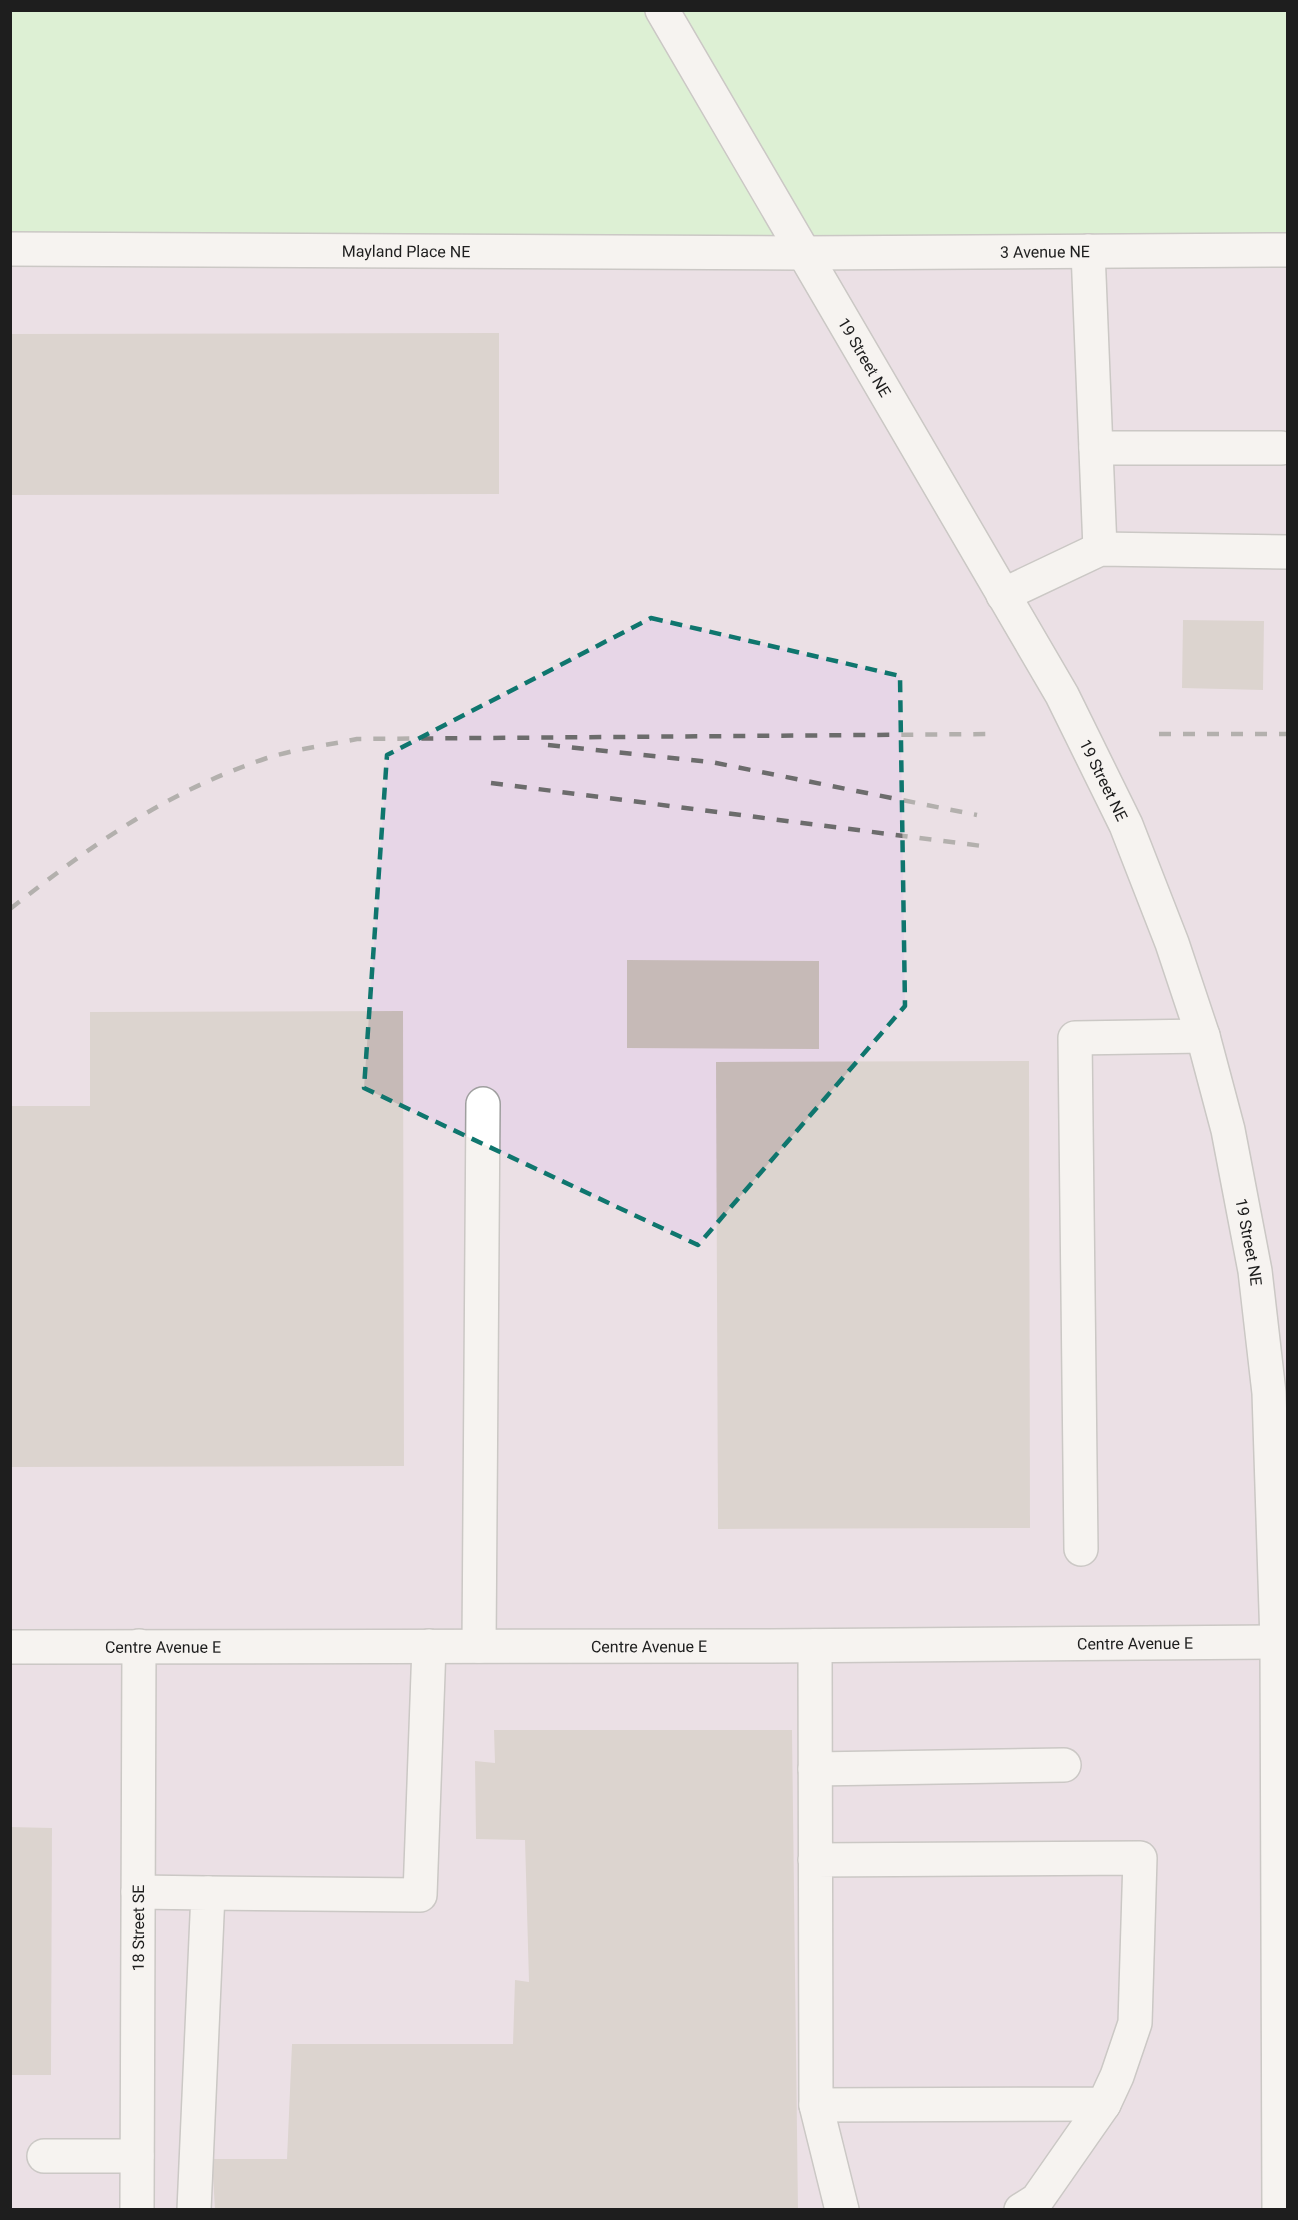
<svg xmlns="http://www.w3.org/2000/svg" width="1298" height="2220" font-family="Roboto,sans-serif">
<rect width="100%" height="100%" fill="#eee9e4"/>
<polygon fill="#e7d6e7" points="11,242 1287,250 1287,2209 11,2210"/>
<polygon fill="#c8f8c2" points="11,11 1287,11 1287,250 11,242"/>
<g fill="#c6bab7">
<polygon points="499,333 499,494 10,495 10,334"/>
<polygon points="1183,620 1264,621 1263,690 1182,688"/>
<polygon points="627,960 819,961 819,1049 627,1048"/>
<polygon points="403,1011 404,1466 10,1467 10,1106 90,1106 90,1012"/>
<polygon points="1029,1061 1030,1528 718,1529 716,1062"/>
<polygon points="494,1730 792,1730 798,2210 215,2210 212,2159 287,2159 292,2044 513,2044 515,1980 529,1982 525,1840 476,1839 475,1761 495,1763"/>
<polygon points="10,1827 52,1828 51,2075 10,2075"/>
</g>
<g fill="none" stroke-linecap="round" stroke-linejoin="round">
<defs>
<g id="minor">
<path id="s1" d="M662 10 1062 695 1126 825 1172 943 1203 1036 1228 1130 1255 1271 1269 1393 1277 1642 1279 2210"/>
<path id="s2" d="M10 249 802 253 1288 250"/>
<polyline points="1088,251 1100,549"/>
<polyline points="1096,448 1281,448"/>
<polyline points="1003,595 1100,549 1288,552"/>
<polyline points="1081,1549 1075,1038 1203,1036"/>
<polyline points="479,1646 483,1104"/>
<polyline points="815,1646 816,2105 1104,2104 1117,2076 1135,2023 1140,1858 815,1860"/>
<path id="s3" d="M10 1647 771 1646 1288 1642"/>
<polyline points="815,1769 1064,1765"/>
<polyline points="138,1892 208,1893 194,2210"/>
<polyline points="208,1893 420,1895 429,1646"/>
<polyline points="816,2105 842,2210"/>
<polyline points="44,2156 137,2156"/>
<path id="s4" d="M137 2210 139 1646"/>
<polyline points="1021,2210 1037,2200 1104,2104"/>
</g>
</defs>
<use href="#minor" stroke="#9f9f9f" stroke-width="36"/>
<use href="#minor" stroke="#fff" stroke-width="33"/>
<g stroke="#6c6c6c" stroke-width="4.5" stroke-dasharray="12 12" stroke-linecap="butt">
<polyline points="1159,734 1288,734"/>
<polyline points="548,745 711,762 977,815"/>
<polyline points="491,783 982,846"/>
<path d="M10 909C93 844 166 792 267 758 296 749 328 745 357 739L994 734"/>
</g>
</g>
<path d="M0 0H1298V2220H0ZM651 618 900 676 905 1006 698 1245 364 1088 387 755Z" fill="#eee9e4" fill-opacity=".55" fill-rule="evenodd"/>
<path fill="none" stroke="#0f766e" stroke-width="4.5" stroke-dasharray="12 8" stroke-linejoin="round" d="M651 618 900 676 905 1006 698 1245 364 1088 387 755Z"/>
<g text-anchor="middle" stroke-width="4.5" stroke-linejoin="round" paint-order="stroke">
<g font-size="16" fill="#1e1e1e" stroke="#fff">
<text dy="6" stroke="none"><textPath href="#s2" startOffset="396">Mayland Place NE</textPath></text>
<text dy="6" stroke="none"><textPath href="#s2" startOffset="1035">3 Avenue NE</textPath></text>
<text dy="6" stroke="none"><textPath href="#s1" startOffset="402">19 Street NE</textPath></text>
<text dy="6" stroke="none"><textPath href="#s1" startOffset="888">19 Street NE</textPath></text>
<text dy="6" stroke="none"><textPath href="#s1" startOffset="1374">19 Street NE</textPath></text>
<text dy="6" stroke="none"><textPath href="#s3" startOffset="1125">Centre Avenue E</textPath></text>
<text dy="6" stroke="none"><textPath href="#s3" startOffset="153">Centre Avenue E</textPath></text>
<text dy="6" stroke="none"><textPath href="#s3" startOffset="639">Centre Avenue E</textPath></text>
<text dy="6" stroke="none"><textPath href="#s4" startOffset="282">18 Street SE</textPath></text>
</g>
</g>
<rect width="1298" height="2220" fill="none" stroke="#1e1e1e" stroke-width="24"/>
</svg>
